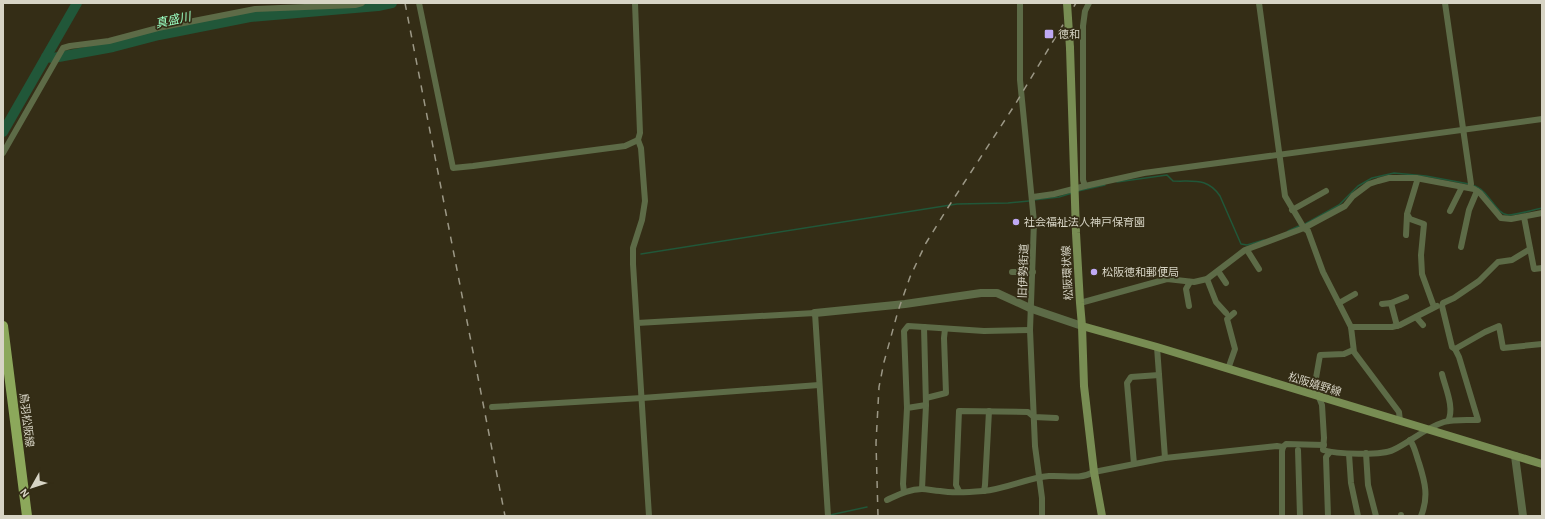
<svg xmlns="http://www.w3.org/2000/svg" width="1545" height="519" font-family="'Alegreya Sans','Noto Sans JP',sans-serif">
<rect width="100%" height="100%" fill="#342d16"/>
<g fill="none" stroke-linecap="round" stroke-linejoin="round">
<g stroke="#215739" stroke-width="1.5">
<path d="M1117 182 1167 175 1173 181C1193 182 1207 177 1220 196L1241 244 1247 245 1264 240"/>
<path d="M1472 185C1489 189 1495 214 1508 215 1517 215 1532 210 1542 208"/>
<polyline points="1078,191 1105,185"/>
<polyline points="1033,200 1059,197 1072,193"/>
<polyline points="1305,224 1339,205 1358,186 1372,178 1394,173 1426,176 1469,184"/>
<polyline points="1288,231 1299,226"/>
<polyline points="641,254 957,204 1008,203 1029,201"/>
<polyline points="830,515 867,507"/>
</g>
<g stroke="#215739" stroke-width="10">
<polyline points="46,57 53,58 113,47 159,35 250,17 378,6 392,3"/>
<polyline points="3,132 77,3"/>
</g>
<g stroke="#5d6b47" stroke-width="6">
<polyline points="419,3 453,168 473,166 625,146 638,140"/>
<polyline points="635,3 640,133 638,140 641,148 645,201 642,220 633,248 633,264 649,516"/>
<polyline points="1020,3 1020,80 1034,222 1030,330 1035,446 1042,498 1042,516"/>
<polyline points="1259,3 1285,196 1304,228 1308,231 1323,272 1351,327 1354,352 1399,412 1400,421"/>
<polyline points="1445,3 1471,184 1470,188"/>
<polyline points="3,153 63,48 70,46 109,41 158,28 255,9 355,5 362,3"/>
<polyline points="1416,178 1417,181 1407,214 1410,219 1424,224 1421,255 1422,274 1434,307"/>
<polyline points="1085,186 1083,180 1083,26 1085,11 1089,3"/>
<polyline points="1033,197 1054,194 1085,186 1144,173 1542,119"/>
<polyline points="1292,210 1326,191"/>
<polyline points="1450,211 1462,187"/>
<polyline points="1524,217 1534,269 1542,268"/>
<polyline points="1406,235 1407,215"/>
<polyline points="1461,247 1469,210 1477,191"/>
<polyline points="1247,250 1259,269"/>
<polyline points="1218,271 1226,283"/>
<polyline points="1012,272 1033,272"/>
<polyline points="1207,279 1216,302 1226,313"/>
<polyline points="1080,303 1167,279 1194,282 1207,279 1245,250 1304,228 1345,206 1353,196 1369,184 1378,181 1389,178 1416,178 1474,189 1480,193 1501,218 1511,219 1542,213"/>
<polyline points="1339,303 1355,294"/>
<polyline points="1391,303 1406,297"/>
<polyline points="1382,304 1391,303 1397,326"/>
<polyline points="1189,306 1186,289 1190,282"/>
<polyline points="1416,317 1423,325"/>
<polyline points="637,323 815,313 828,516"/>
<polyline points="1351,327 1392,327 1400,325 1437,306"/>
<polyline points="1157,347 1165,458"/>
<polyline points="1455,349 1452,347 1442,306 1443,303 1454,298 1479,281 1498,262 1512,260 1530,249"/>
<path d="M1353 350 1344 354 1320 355 1316 378V390L1322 405 1324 438 1323 450C1336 454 1381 456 1393 450 1410 442 1425 428 1444 422 1454 419 1467 420 1478 420L1459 357 1455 349 1485 332 1499 326 1503 348 1542 344"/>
<polyline points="1228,369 1235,349 1227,319 1234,313"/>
<path d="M1442 374C1445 387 1455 408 1448 421"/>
<polyline points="926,398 946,393 944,338 945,329"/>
<polyline points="492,407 642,398 819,385"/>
<polyline points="907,408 904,331 908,326 924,327"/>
<path d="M1410 440C1415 447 1416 455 1419 463 1425 482 1429 497 1421 516"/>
<polyline points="1298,450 1300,516"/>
<polyline points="1366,453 1368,485 1376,516"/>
<polyline points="1349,454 1351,483 1358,516"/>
<polyline points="1134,464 1127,383 1131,377 1159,375"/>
<polyline points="922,489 926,405 924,327 984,331 1030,330"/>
<polyline points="959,491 956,485 959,411 1028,412 1034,417 1056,418"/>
<polyline points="984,491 985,485 989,411"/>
<polyline points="904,492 903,484 907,408 926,405"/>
<path d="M887 500C898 495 909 489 922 489 928 489 934 491 940 491 951 493 972 492 983 491 1006 489 1027 478 1049 476 1065 475 1079 480 1094 472L1165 458 1277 446 1283 447 1286 444 1324 445"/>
<polyline points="1401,515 1401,516"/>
<polyline points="1282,516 1282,451 1283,447"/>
<polyline points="1328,516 1326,457 1330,452"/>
</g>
<g stroke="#5d6b47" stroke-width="8">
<polyline points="815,313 905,304 981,293 997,293 1032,309 1082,326"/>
<polyline points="1515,456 1523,516"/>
</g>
<g stroke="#788d53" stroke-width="8">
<polyline points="1070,48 1076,233 1080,303 1082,326 1084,386 1094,472 1102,516"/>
<polyline points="1082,326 1157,347 1542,464"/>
</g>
<polyline stroke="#8ca85b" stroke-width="10" points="3,326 27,516"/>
<g stroke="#9c9886" stroke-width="1.5" stroke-dasharray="7 7" stroke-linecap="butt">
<polyline points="405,3 505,516"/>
<polyline points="878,516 876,443 879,387 884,362 898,311 910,277 926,243 947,209 1016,103 1076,3"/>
</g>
<polyline stroke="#788d53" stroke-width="8" points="1067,3 1070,48"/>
</g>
<g fill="#bfa9f4" stroke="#342d16" stroke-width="1.5">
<rect x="1044" y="29" width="10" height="10" rx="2"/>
<circle cx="1016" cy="222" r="4"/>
<circle cx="1094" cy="272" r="4"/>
</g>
<g text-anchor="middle" stroke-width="3.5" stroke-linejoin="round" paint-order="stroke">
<g font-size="11" fill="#d7d4c5" stroke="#342d16" text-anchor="start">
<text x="1058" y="38">徳和</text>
<text x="1024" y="226">社会福祉法人神戸保育園</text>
<text x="1102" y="276">松阪徳和郵便局</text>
</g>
<g font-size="11" fill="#d7d4c5" stroke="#342d16">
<text transform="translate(1023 271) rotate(-88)" y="4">旧伊勢街道</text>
<text transform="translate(1067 273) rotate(-93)" y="4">松阪環状線</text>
<text transform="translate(1315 384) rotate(17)" y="4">松阪嬉野線</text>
<text transform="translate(27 420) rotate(83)" y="4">鳥羽松阪線</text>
</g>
<g font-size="12" font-style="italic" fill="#9afec2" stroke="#342d16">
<text transform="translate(173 20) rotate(-12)" y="4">真盛川</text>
</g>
</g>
<rect width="1545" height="519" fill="none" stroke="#d7d4c5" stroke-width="8"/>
<g transform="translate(32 487) rotate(231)" stroke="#342d16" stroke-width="3" paint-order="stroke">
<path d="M0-3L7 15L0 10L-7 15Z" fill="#d7d4c5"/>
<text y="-6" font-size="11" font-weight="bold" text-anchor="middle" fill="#d7d4c5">N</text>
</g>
</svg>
